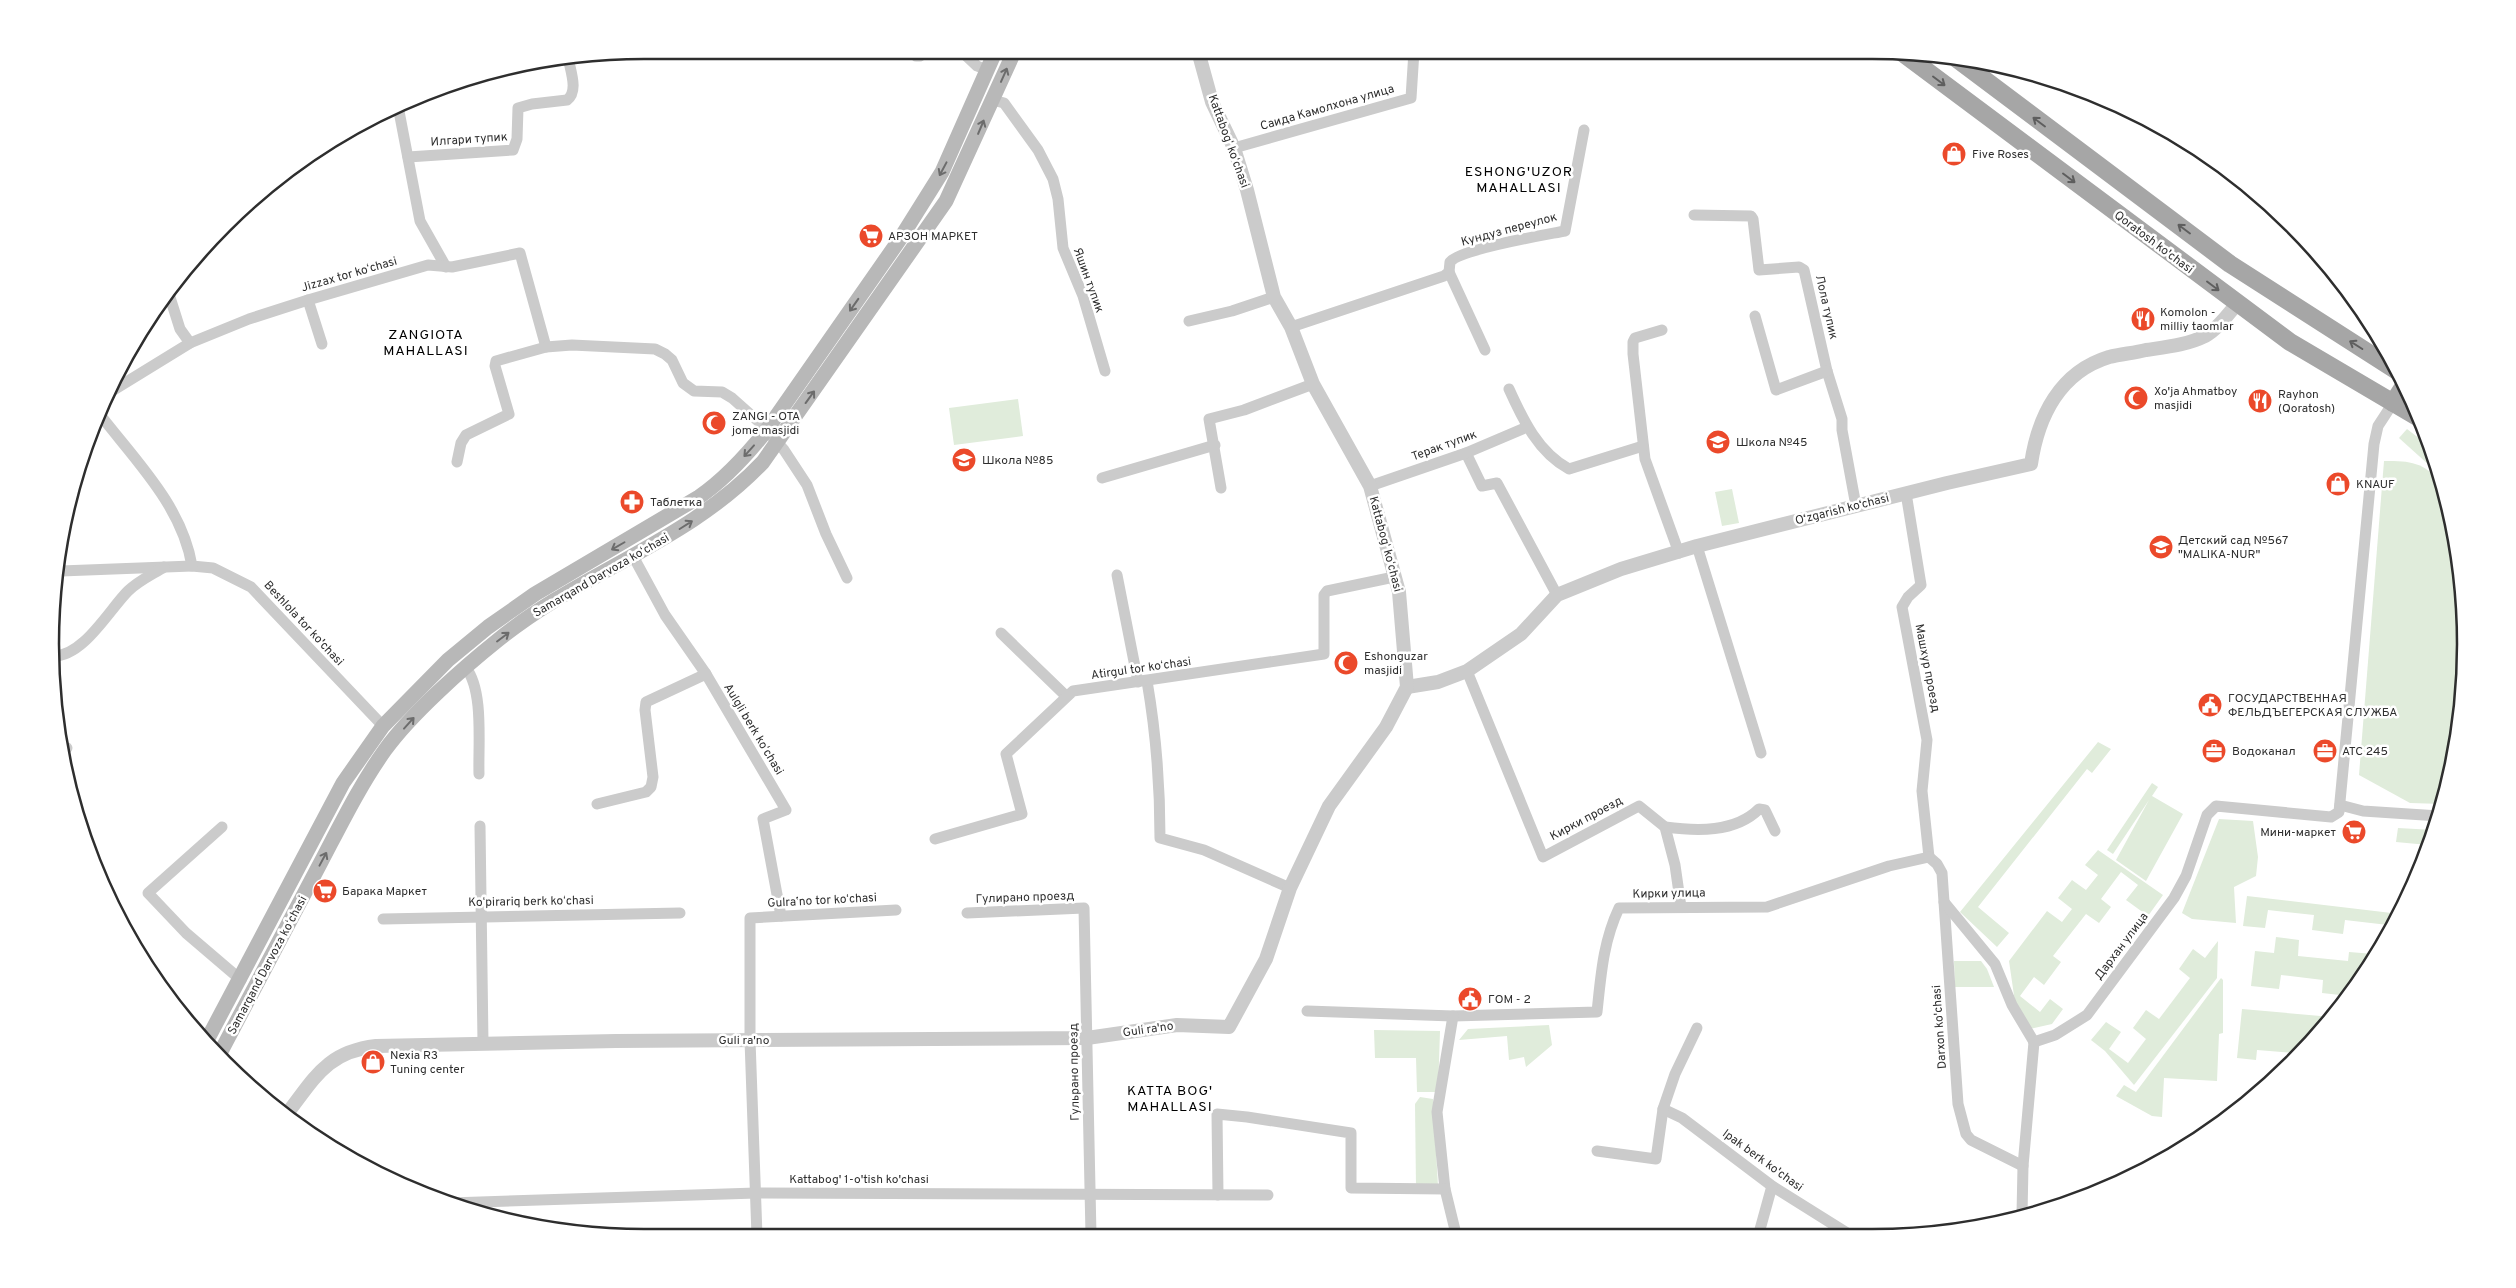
<svg xmlns="http://www.w3.org/2000/svg" width="2516" height="1288" font-family="Overpass,sans-serif">
<rect width="100%" height="100%" fill="#fff"/>
<g fill="#e0ecdb">
<polygon points="1018,399 1023,436 954,445 949,408"/>
<polygon points="2407,429 2433,449 2439,474 2399,438"/>
<path d="M2384 461C2412 461 2422 462 2442 483L2461 566 2465 683 2443 804 2410 803 2359 775Z"/>
<polygon points="1732,489 1739,523 1722,526 1715,492"/>
<polygon points="2098,742 2111,749 2092,773 2087,769 1978,907 2009,933 1997,947 1960,912"/>
<polygon points="2152,783 2158,787 2152,796 2183,814 2146,881 2116,860 2149,800 2113,854 2107,850"/>
<polygon points="2219,819 2253,821 2258,857 2256,876 2234,887 2236,923 2192,919 2182,913"/>
<polygon points="2398,828 2434,830 2428,845 2396,842"/>
<polygon points="2098,850 2163,895 2148,916 2126,900 2138,885 2121,872 2101,899 2111,907 2099,923 2086,914 2053,956 2061,962 2044,985 2034,977 2020,996 2040,1012 2050,999 2063,1009 2052,1024 2030,1029 2017,1016 2009,961 2047,911 2062,922 2072,909 2058,898 2072,880 2086,890 2098,875 2085,865"/>
<polygon points="2247,896 2400,914 2387,935 2388,925 2345,920 2343,934 2312,930 2314,915 2268,910 2265,928 2243,926"/>
<polygon points="2276,937 2299,940 2298,956 2348,961 2349,952 2374,954 2374,957 2349,996 2322,993 2323,980 2281,975 2279,989 2251,986 2255,951 2274,953"/>
<polygon points="2218,941 2217,978 2134,1085 2105,1051 2091,1040 2106,1022 2121,1032 2109,1049 2128,1063 2146,1039 2133,1028 2146,1010 2159,1019 2190,978 2179,969 2193,949 2205,958"/>
<polygon points="1954,961 1981,961 1987,969 1994,987 1955,987"/>
<polygon points="2221,978 2223,980 2223,1033 2219,1034 2217,1081 2164,1078 2162,1117 2152,1116 2116,1096 2124,1085 2136,1092"/>
<polygon points="2242,1009 2332,1017 2296,1053 2257,1050 2256,1060 2237,1058"/>
<polygon points="1549,1025 1552,1045 1526,1067 1524,1057 1509,1060 1507,1036 1459,1040 1468,1029"/>
<polygon points="1374,1030 1440,1031 1438,1092 1417,1092 1416,1058 1375,1058"/>
<polygon points="1420,1097 1433,1099 1438,1186 1416,1187 1415,1104"/>
</g>
<g fill="none" stroke-linecap="round" stroke-linejoin="round">
<g stroke="#cbcbcb" stroke-width="11">
<polyline points="910,50 916,56 920,56 927,50"/>
<polyline points="960,50 977,66 987,70"/>
<polyline points="993,100 1004,103 1038,150 1053,179 1058,199 1063,248 1083,296 1105,371"/>
<polyline points="398,106 420,221 446,267"/>
<polyline points="1234,148 1411,98 1414,51"/>
<path d="M408 157 513 150 517 139 518 108 532 104 567 100C579 91 570 70 568 57"/>
<polyline points="1694,215 1751,216 1753,219 1759,270 1799,267 1804,270 1827,371 1842,419 1842,430 1856,506"/>
<polyline points="1449,272 1485,350"/>
<polyline points="168,291 180,329 190,343"/>
<polyline points="308,300 322,344"/>
<polyline points="1755,316 1776,390 1827,371"/>
<polyline points="1189,321 1232,311 1274,297"/>
<path d="M1291 327 1444 276 1449 272 1450 262C1460 249 1545 235 1565 231L1584 130"/>
<polyline points="1662,330 1635,338 1633,342 1633,354 1645,459 1679,553"/>
<path d="M1509 389C1523 420 1538 452 1569 469L1643 446"/>
<polyline points="107,394 190,343 249,319 308,300 428,265 452,267 520,253 546,347"/>
<path d="M98 412C134 459 182 505 192 566L213 568 251 587 383 726"/>
<polyline points="1466,453 1482,486 1497,483 1557,595"/>
<polyline points="457,462 461,443 466,435 509,414 495,366 496,361 546,347 572,345 655,349 665,354 672,360 683,383 694,391 722,392 732,398 759,422 784,450 807,485 826,534 847,578"/>
<polyline points="1102,478 1215,445"/>
<polyline points="1370,486 1466,453 1527,427"/>
<polyline points="1221,488 1209,419 1244,410 1313,384"/>
<polyline points="1906,493 1921,585 1908,597 1902,607 1927,740 1922,791 1929,857"/>
<polyline points="1697,546 1761,753"/>
<polyline points="633,556 665,615 706,674 786,810 763,819 781,916"/>
<polyline points="56,569 61,571 192,566"/>
<polyline points="1117,575 1138,682"/>
<polyline points="1001,633 1066,696"/>
<path d="M53 656C83 657 109 610 128 591 138 581 153 574 164 567"/>
<path d="M466 668C484 691 478 745 479 774"/>
<polyline points="1467,671 1543,857 1639,806 1665,827 1675,865 1681,907"/>
<path d="M1147 681C1156 733 1160 784 1160 838L1204 850 1290 888"/>
<polyline points="61,752 67,748"/>
<polyline points="597,804 646,792 651,787 653,777 645,710 646,702 706,674"/>
<polyline points="2340,805 2363,811 2439,816"/>
<polyline points="480,826 483,1043"/>
<polyline points="222,827 148,893 186,933 241,980"/>
<path d="M1665 827C1696 831 1735 833 1759 809L1765 810 1775 831"/>
<polyline points="935,839 1022,814 1006,754 1073,691 1324,654 1324,595 1327,591 1394,577"/>
<polyline points="1929,857 1937,864 1942,873 1958,1104 1966,1134 1971,1140 2023,1166"/>
<polyline points="1944,902 1995,964 2012,1005 2034,1042"/>
<polyline points="967,913 1084,908 1091,1235"/>
<polyline points="383,919 680,913"/>
<path d="M1307 1011 1453 1016 1597 1012C1601 975 1603 942 1619 908L1767 907 1889 866 1929 857"/>
<polyline points="1453,1016 1437,1112 1445,1189 1456,1234"/>
<polyline points="2034,1042 2055,1035 2087,1015 2174,898 2186,876 2207,815 2216,806 2331,817 2339,812 2374,444 2378,426 2393,403"/>
<polyline points="1663,1109 1682,1118 1772,1186 1847,1233"/>
<polyline points="1597,1151 1656,1159 1663,1109 1675,1074 1697,1028"/>
<polyline points="1218,1195 1217,1114 1247,1117 1351,1133 1351,1188 1445,1189"/>
<polyline points="450,1203 756,1193 1268,1195"/>
<polyline points="2022,1214 2023,1166 2034,1042"/>
<polyline points="1759,1233 1772,1186"/>
<polyline points="757,1236 750,1040 750,918 896,910"/>
</g>
<g stroke="#cbcbcb" stroke-width="14">
<path d="M1407 687 1438 682 1467 671 1521 634 1557 595 1621 569 1697 546 1947 483 2031 464C2038 416 2060 372 2109 357 2121 354 2134 353 2146 350 2166 347 2187 345 2205 336 2218 329 2228 314 2237 304"/>
<path d="M286 1115C315 1078 326 1052 376 1046L616 1041 1087 1038 1177 1025 1229 1027 1266 959 1290 888 1329 806 1386 727 1407 687 1399 592 1370 486 1313 384 1291 327 1274 297 1247 190 1234 148 1212 102 1198 51"/>
</g>
<g stroke="#b8b8b8" stroke-width="15">
<path d="M206 1042 343 783 383 726 448 660 488 627 535 594 699 497C725 479 746 456 766 431L900 239 942 172 996 50"/>
<path d="M218 1057C252 992 286 927 321 862 341 824 360 785 385 750 411 714 463 668 498 640 581 572 689 541 763 462L946 201 1015 50"/>
</g>
<g stroke="#a6a6a6" stroke-width="18">
<polyline points="1900,51 2290,342 2419,418"/>
<polyline points="1957,59 2230,264 2397,371"/>
<polyline points="2393,403 2404,386"/>
</g>
</g>
<defs><path id="oneway-shaft" d="M-6 0H5M1.5-3L5.5 0L1.5 3" fill="none" stroke-width="1.6" stroke-linecap="round" stroke-linejoin="round" transform="scale(1.25)"/></defs>
<g stroke="#6c6c6c">
<use href="#oneway-shaft" transform="translate(1004 75) rotate(-66)"/>
<use href="#oneway-shaft" transform="translate(981 127) rotate(-67)"/>
<use href="#oneway-shaft" transform="translate(943 169) rotate(118)"/>
<use href="#oneway-shaft" transform="translate(854 305) rotate(125)"/>
<use href="#oneway-shaft" transform="translate(810 397) rotate(-54)"/>
<use href="#oneway-shaft" transform="translate(749 451) rotate(132)"/>
<use href="#oneway-shaft" transform="translate(686 525) rotate(-32)"/>
<use href="#oneway-shaft" transform="translate(618 546) rotate(150)"/>
<use href="#oneway-shaft" transform="translate(503 637) rotate(-37)"/>
<use href="#oneway-shaft" transform="translate(409 723) rotate(-48)"/>
<use href="#oneway-shaft" transform="translate(323 859) rotate(-62)"/>
</g>
<g stroke="#5e5e5e">
<use href="#oneway-shaft" transform="translate(1939 81) rotate(37)"/>
<use href="#oneway-shaft" transform="translate(2039 122) rotate(-143)"/>
<use href="#oneway-shaft" transform="translate(2069 178) rotate(37)"/>
<use href="#oneway-shaft" transform="translate(2184 229) rotate(-143)"/>
<use href="#oneway-shaft" transform="translate(2213 286) rotate(37)"/>
<use href="#oneway-shaft" transform="translate(2356 345) rotate(-148)"/>
</g>
<defs>
<symbol id="shop-disc" viewBox="-11 -11 22 22"><circle r="9.5" fill="#eb492a" stroke="#fff"/><path d="M-5-2.5h2.3a2.7 3.5 0 0 1 5.4 0H5L5.5 6h-11ZM-1.5-2.5h3a1.5 2.3 0 0 0-3 0Z" fill="#fff"/></symbol>
<symbol id="supermarket-disc" viewBox="-11 -11 22 22"><circle r="9.5" fill="#eb492a" stroke="#fff"/><path d="M-6-5.5h2.5l.6 2H6L4.5 2H-2.5L-4.4-4H-6ZM-1.5 3.2a1.3 1.3 0 1 0 .1 0ZM3 3.2a1.3 1.3 0 1 0 .1 0Z" fill="#fff"/></symbol>
<symbol id="restaurant-disc" viewBox="-11 -11 22 22"><circle r="9.5" fill="#eb492a" stroke="#fff"/><path d="M-5-6h1v4h1v-4h1v4h1v-4h1v5L-1.5 .5V6h-2V.5L-5-1ZM5-6V6H3V1.5H1.5Q1.5-4 5-6Z" fill="#fff"/></symbol>
<symbol id="mosque-disc" viewBox="-11 -11 22 22"><circle r="9.5" fill="#eb492a" stroke="#fff"/><path d="M3.5-4.9A6 6 0 1 0 3.5 4.9A5 5 0 1 1 3.5-4.9Z" fill="#fff"/></symbol>
<symbol id="school-disc" viewBox="-11 -11 22 22"><circle r="9.5" fill="#eb492a" stroke="#fff"/><path d="M0-5L7-2L0 1L-7-2ZM-4 1L0 2.5L4 1V4Q0 6-4 4Z" fill="#fff"/></symbol>
<symbol id="pharmacy-disc" viewBox="-11 -11 22 22"><circle r="9.5" fill="#eb492a" stroke="#fff"/><path d="M-2-6h4v4h4v4h-4v4h-4v-4h-4v-4h4Z" fill="#fff"/></symbol>
<symbol id="civic-disc" viewBox="-11 -11 22 22"><circle r="9.5" fill="#eb492a" stroke="#fff"/><path d="M-.6-6.5H3V-4.5H.6V-3L4-1V1h2V6H-6V1h2V-1L-.6-3ZM-1.2 2.5V6h2.4V2.5Z" fill="#fff"/></symbol>
<symbol id="office-disc" viewBox="-11 -11 22 22"><circle r="9.5" fill="#eb492a" stroke="#fff"/><path d="M-6-3h4V-5.5h4V-3h4V5H-6ZM-1-4.5V-3h2v-1.5ZM-6 0V1H6V0Z" fill="#fff"/></symbol>
</defs>
<g fill-rule="evenodd">
<use href="#shop-disc" x="1940" y="140" width="28" height="28"/>
<use href="#supermarket-disc" x="857" y="222" width="28" height="28"/>
<use href="#restaurant-disc" x="2129" y="305" width="28" height="28"/>
<use href="#mosque-disc" x="2122" y="384" width="28" height="28"/>
<use href="#restaurant-disc" x="2246" y="387" width="28" height="28"/>
<use href="#mosque-disc" x="700" y="409" width="28" height="28"/>
<use href="#school-disc" x="1704" y="428" width="28" height="28"/>
<use href="#school-disc" x="950" y="446" width="28" height="28"/>
<use href="#shop-disc" x="2324" y="470" width="28" height="28"/>
<use href="#pharmacy-disc" x="618" y="488" width="28" height="28"/>
<use href="#school-disc" x="2147" y="533" width="28" height="28"/>
<use href="#mosque-disc" x="1332" y="649" width="28" height="28"/>
<use href="#civic-disc" x="2196" y="691" width="28" height="28"/>
<use href="#office-disc" x="2200" y="737" width="28" height="28"/>
<use href="#office-disc" x="2311" y="737" width="28" height="28"/>
<use href="#supermarket-disc" x="2340" y="818" width="28" height="28"/>
<use href="#supermarket-disc" x="311" y="877" width="28" height="28"/>
<use href="#civic-disc" x="1456" y="985" width="28" height="28"/>
<use href="#shop-disc" x="359" y="1048" width="28" height="28"/>
</g>
<g text-anchor="middle" stroke-width="5" stroke-linejoin="round" paint-order="stroke">
<g font-size="12" fill="#2e2e2e" stroke="#fff">
<text transform="translate(1327 107) rotate(-16)" y="4">Саида Камолхона улица</text>
<text transform="translate(469 139) rotate(-4)" y="4">Илгари тупик</text>
<text transform="translate(1229 141) rotate(70)" y="4">Kattabogʻ koʻchasi</text>
<text transform="translate(1509 229) rotate(-15)" y="4">Кундуз переулок</text>
<text transform="translate(2154 242) rotate(37)" y="4">Qoratosh ko'chasi</text>
<text transform="translate(349 274) rotate(-16)" y="4">Jizzax tor koʻchasi</text>
<text transform="translate(1089 280) rotate(70)" y="4">Яшин тупик</text>
<text transform="translate(1827 307) rotate(77)" y="4">Лола тупик</text>
<text transform="translate(1444 445) rotate(-20)" y="4">Терак тупик</text>
<text transform="translate(1842 509) rotate(-14)" y="4">O‘zgarish ko‘chasi</text>
<text transform="translate(1386 544) rotate(75)" y="4">Kattabogʻ koʻchasi</text>
<text transform="translate(601 575) rotate(-30)" y="4">Samarqand Darvoza koʻchasi</text>
<text transform="translate(304 623) rotate(47)" y="4">Beshlola tor ko'chasi</text>
<text transform="translate(1141 668) rotate(-8)" y="4">Atirgul tor koʻchasi</text>
<text transform="translate(1928 668) rotate(79)" y="4">Машхур проезд</text>
<text transform="translate(754 729) rotate(59)" y="4">Aulgli berk koʻchasi</text>
<text transform="translate(1586 818) rotate(-28)" y="4">Кирки проезд</text>
<text transform="translate(1669 893) rotate(-1)" y="4">Кирки улица</text>
<text transform="translate(1025 897) rotate(-2)" y="4">Гулирано проезд</text>
<text transform="translate(822 900) rotate(-3)" y="4">Gulraʼno tor koʻchasi</text>
<text transform="translate(531 901) rotate(-1)" y="4">Koʻpirariq berk koʻchasi</text>
<text transform="translate(2121 946) rotate(-53)" y="4">Дархан улица</text>
<text transform="translate(267 965) rotate(-62)" y="4">Samarqand Darvoza koʻchasi</text>
<text transform="translate(1939 1027) rotate(-94)" y="4">Darxon ko'chasi</text>
<text transform="translate(1148 1029) rotate(-8)" y="4">Guli ra'no</text>
<text x="744" y="1044">Guli ra'no</text>
<text transform="translate(1074 1072) rotate(-91)" y="4">Гульрано проезд</text>
<text transform="translate(1763 1160) rotate(36)" y="4">Ipak berk ko'chasi</text>
<text x="859" y="1183">Kattabog' 1-o'tish ko'chasi</text>
</g>
<g font-size="12" fill="#2e2e2e" stroke="#fff" text-anchor="start">
<text x="1972" y="158">Five Roses</text>
<text x="888" y="240">АРЗОН МАРКЕТ</text>
<text x="2160" y="316">Komolon -<tspan x="2160" dy="14">milliy taomlar</tspan></text>
<text x="2154" y="395">Xo'ja Ahmatboy<tspan x="2154" dy="14">masjidi</tspan></text>
<text x="2278" y="398">Rayhon<tspan x="2278" dy="14">(Qoratosh)</tspan></text>
<text x="732" y="420">ZANGI - OTA<tspan x="732" dy="14">jome masjidi</tspan></text>
<text x="1736" y="446">Школа №45</text>
<text x="982" y="464">Школа №85</text>
<text x="2356" y="488">KNAUF</text>
<text x="650" y="506">Таблетка</text>
<text x="2178" y="544">Детский сад №567<tspan x="2178" dy="14">"MALIKA-NUR"</tspan></text>
<text x="1364" y="660">Eshonguzar<tspan x="1364" dy="14">masjidi</tspan></text>
<text x="2228" y="702">ГОСУДАРСТВЕННАЯ<tspan x="2228" dy="14">ФЕЛЬДЪЕГЕРСКАЯ СЛУЖБА</tspan></text>
<text x="2232" y="755">Водоканал</text>
<text x="2342" y="755">АТС 245</text>
<text x="2336" y="836" text-anchor="end">Мини-маркет</text>
<text x="342" y="895">Барака Маркет</text>
<text x="1488" y="1003">ГОМ - 2</text>
<text x="390" y="1059">Nexia R3<tspan x="390" dy="14">Tuning center</tspan></text>
</g>
<g font-size="14" letter-spacing="1" fill="#000" stroke="#fff">
<text x="1519" y="176">ESHONG'UZOR<tspan x="1519" dy="16">MAHALLASI</tspan></text>
<text x="426" y="339">ZANGIOTA<tspan x="426" dy="16">MAHALLASI</tspan></text>
<text x="1170" y="1095">KATTA BOG'<tspan x="1170" dy="16">MAHALLASI</tspan></text>
</g>
</g>
<path d="M0 0H2516V1288H0ZM644 59H1872A585 585 0 0 1 2457 644V644A585 585 0 0 1 1872 1229H644A585 585 0 0 1 59 644V644A585 585 0 0 1 644 59Z" fill="#fff" fill-rule="evenodd"/>
<path fill="none" stroke="#2e2e2e" stroke-width="2.5" d="M644 59H1872A585 585 0 0 1 2457 644V644A585 585 0 0 1 1872 1229H644A585 585 0 0 1 59 644V644A585 585 0 0 1 644 59Z"/>
</svg>
